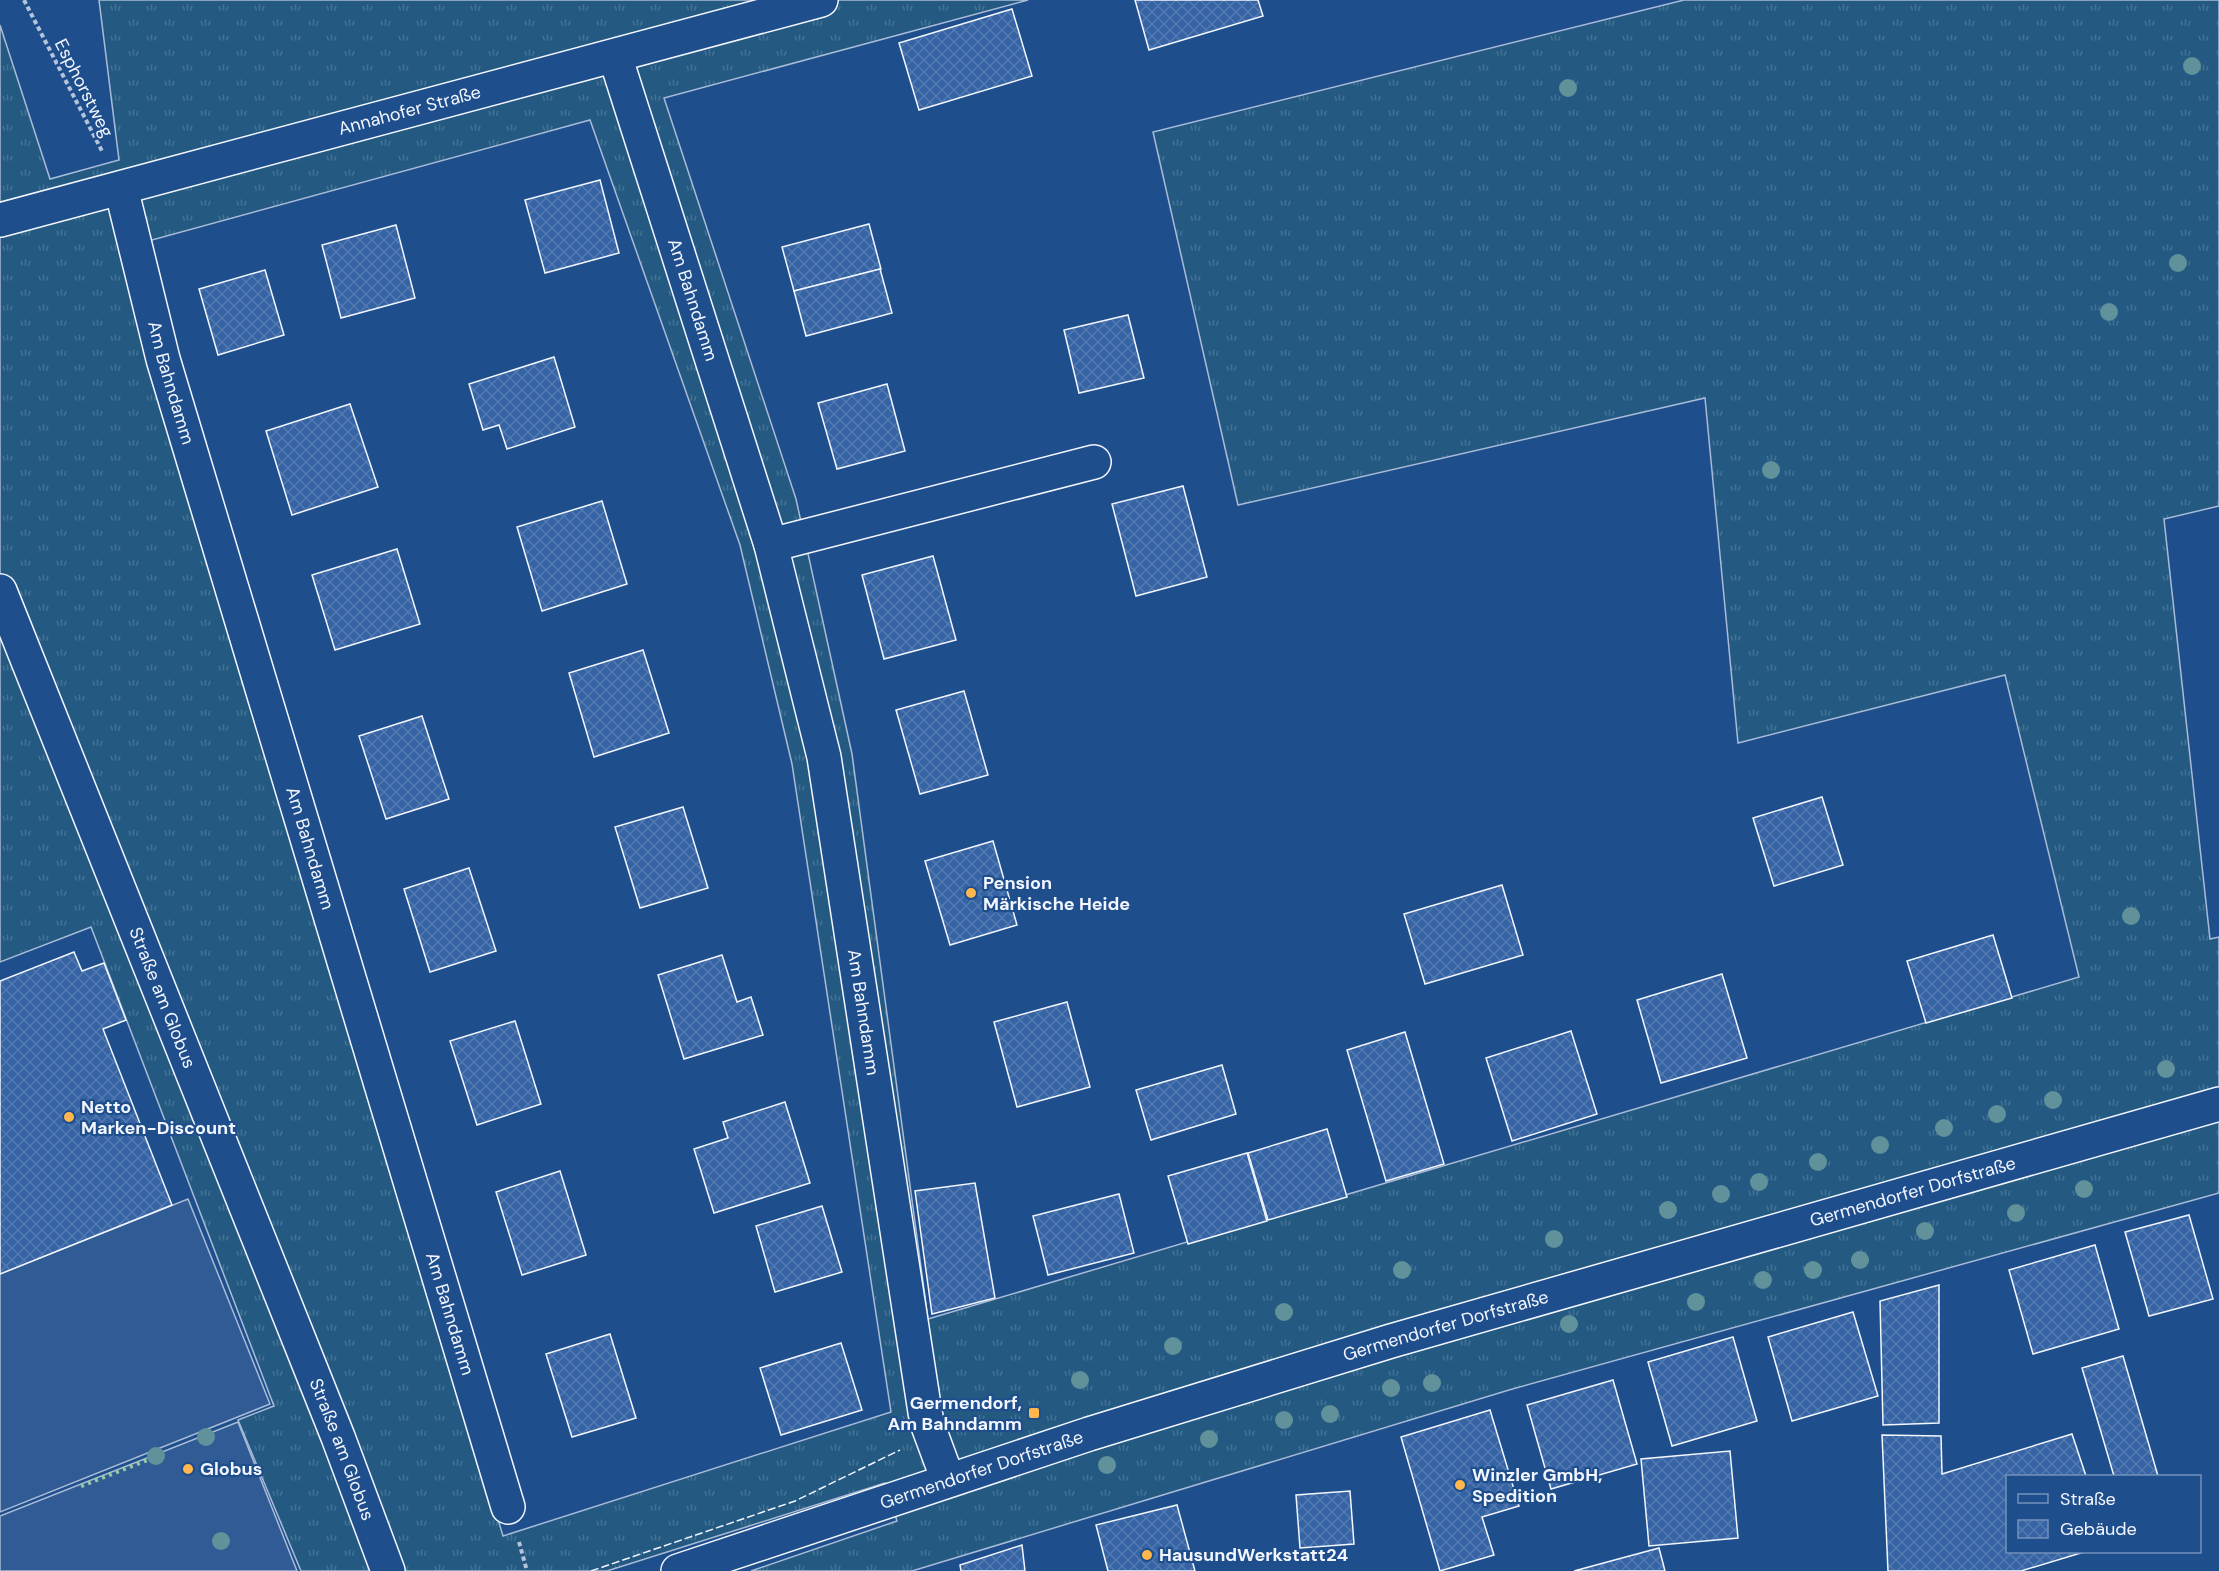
<svg xmlns="http://www.w3.org/2000/svg" width="2219" height="1571" font-family="'DM Sans',sans-serif">
<defs>
<pattern id="grass-tufts" width="24" height="20" patternUnits="userSpaceOnUse" patternTransform="scale(1.5)"><rect width="24" height="20" fill="#245a82"/><path d="M3 7l-1-3M5 7V3M7 7l1-3M15 17l-1-3M17 17v-4M19 17l1-3" fill="none" stroke="#447295"/></pattern>
<pattern id="building-cross-hatch" width="8" height="8" patternUnits="userSpaceOnUse" patternTransform="scale(1.5)"><rect width="8" height="8" fill="#3563a3"/><path d="M0 0l8 8M0 8l8-8" fill="none" stroke="#537ab1"/></pattern>
</defs>
<rect width="100%" height="100%" fill="#1f4e8c"/>
<path fill="url(#grass-tufts)" stroke="#a8bbd7" stroke-width="1.5" fill-rule="evenodd" d="M99 0H1028L664 98 796 499 852 754 928 1319 2079 977 2005 675 1738 743 1705 398 1238 505 1153 132 1684 0H2219V506L2164 519 2210 939 2219 937V1193L1509 1390 912 1571H751L897 1521 885 1483 607 1571H301L238 1420 274 1406 91 927 0 962V25L50 179 119 160ZM590 120 740 545 792 764 891 1412 503 1536 119 249Z"/>
<g fill="#305b95" stroke="#a8bbd7" stroke-width="1.5">
<polygon points="188,1199 270,1404 0,1512 0,1274"/>
<polygon points="238,1422 297,1571 0,1571 0,1516"/>
</g>
<g fill="url(#building-cross-hatch)" stroke="#f2f6ff" stroke-width="1.5">
<polygon points="1135,0 1258,0 1263,16 1149,50"/>
<polygon points="1012,9 1032,76 919,110 899,43"/>
<polygon points="600,180 619,253 545,273 525,200"/>
<polygon points="869,224 881,269 794,291 782,247"/>
<polygon points="396,225 415,298 341,318 322,245"/>
<polygon points="880,269 892,313 806,336 794,291"/>
<polygon points="265,270 284,335 218,355 199,289"/>
<polygon points="1128,315 1144,378 1079,393 1064,330"/>
<polygon points="554,357 575,427 507,449 499,425 483,430 469,384"/>
<polygon points="887,384 905,451 837,469 818,403"/>
<polygon points="350,404 378,487 292,515 266,431"/>
<polygon points="1183,486 1207,577 1136,596 1112,504"/>
<polygon points="602,501 627,584 542,611 517,527"/>
<polygon points="397,549 420,624 335,650 312,575"/>
<polygon points="933,556 956,640 884,659 862,575"/>
<polygon points="643,650 669,733 594,757 569,673"/>
<polygon points="964,691 988,775 920,794 896,710"/>
<polygon points="422,716 449,799 386,819 359,736"/>
<polygon points="1822,797 1843,865 1774,886 1753,818"/>
<polygon points="683,807 708,888 640,908 615,827"/>
<polygon points="993,841 1017,925 950,945 925,861"/>
<polygon points="469,868 496,951 430,972 404,889"/>
<polygon points="1502,885 1523,955 1425,984 1404,914"/>
<polygon points="1993,935 2012,998 1926,1023 1907,961"/>
<polygon points="74,952 82,971 104,963 126,1020 103,1029 172,1205 0,1274 0,981"/>
<polygon points="722,955 737,1002 751,997 763,1035 684,1059 658,975"/>
<polygon points="1722,974 1747,1058 1661,1083 1637,1000"/>
<polygon points="1067,1002 1090,1087 1017,1107 994,1022"/>
<polygon points="515,1021 541,1104 477,1125 450,1041"/>
<polygon points="1571,1031 1597,1114 1512,1141 1486,1058"/>
<polygon points="1405,1032 1444,1164 1386,1181 1347,1050"/>
<polygon points="1222,1065 1236,1114 1151,1140 1136,1090"/>
<polygon points="785,1102 810,1183 714,1213 694,1149 728,1138 723,1122"/>
<polygon points="1327,1129 1347,1197 1268,1220 1248,1153"/>
<polygon points="1247,1153 1267,1221 1188,1244 1168,1176"/>
<polygon points="560,1171 586,1255 522,1275 496,1192"/>
<polygon points="975,1183 995,1298 932,1314 915,1191"/>
<polygon points="1119,1194 1134,1253 1048,1275 1033,1216"/>
<polygon points="822,1206 842,1272 775,1292 756,1226"/>
<polygon points="2189,1215 2213,1299 2149,1316 2125,1232"/>
<polygon points="2095,1245 2119,1329 2033,1354 2009,1270"/>
<polygon points="1939,1285 1939,1423 1883,1425 1880,1301"/>
<polygon points="1853,1312 1878,1396 1792,1421 1768,1337"/>
<polygon points="610,1334 636,1418 572,1437 546,1354"/>
<polygon points="1733,1337 1757,1421 1672,1446 1648,1362"/>
<polygon points="841,1343 862,1410 781,1435 760,1368"/>
<polygon points="2123,1356 2158,1476 2114,1476 2082,1368"/>
<polygon points="1613,1380 1637,1464 1551,1489 1527,1405"/>
<polygon points="1490,1410 1519,1506 1482,1517 1494,1555 1440,1571 1401,1437"/>
<polygon points="2072,1434 2086,1476 2008,1476 2008,1552 2084,1552 2021,1571 1888,1571 1882,1435 1941,1436 1942,1474"/>
<polygon points="1730,1451 1738,1538 1649,1546 1641,1459"/>
<polygon points="1350,1491 1354,1544 1300,1548 1296,1495"/>
<polygon points="1177,1505 1195,1571 1108,1571 1096,1525"/>
<polygon points="1022,1545 1025,1571 961,1571 960,1565"/>
<polygon points="1659,1548 1665,1571 1574,1571"/>
</g>
<g fill="none" stroke-linecap="round" stroke-linejoin="round">
<defs>
<g id="street">
<path id="s1" d="M615 56 771 545 824 757 925 1412 928 1426 948 1480"/>
<path id="s2" d="M121 188 163 359 508 1507"/>
<path id="s3" d="M0 220 821 0"/>
<polyline points="771,545 1094,462"/>
</g>
<g id="secondary">
<path id="s4" d="M0 591 338 1437 388 1571"/>
<path id="s5" d="M678 1571 1089 1434 1391 1341 2219 1104"/>
</g>
</defs>
<use href="#street" stroke="#f2f6ff" stroke-width="36"/>
<use href="#secondary" stroke="#f2f6ff" stroke-width="36"/>
<g stroke="#b3c4dc" stroke-width="4" stroke-dasharray="4.5 3" stroke-linecap="butt">
<polyline points="24,0 103,153"/>
<polyline points="519,1542 527,1571"/>
</g>
<use href="#street" stroke="#1f4e8c" stroke-width="33"/>
<use href="#secondary" stroke="#1f4e8c" stroke-width="33"/>
<polyline stroke="#97c8a6" stroke-width="4.5" stroke-dasharray="3 4.5" stroke-linecap="butt" points="81,1486 152,1458"/>
<polyline stroke="#f2f6ff" stroke-width="1.5" stroke-dasharray="8 3" stroke-linecap="butt" points="591,1571 795,1501 900,1450"/>
</g>
<g fill="#61919a">
<circle cx="2192" cy="66" r="9"/>
<circle cx="1568" cy="88" r="9"/>
<circle cx="2178" cy="263" r="9"/>
<circle cx="2109" cy="312" r="9"/>
<circle cx="1771" cy="470" r="9"/>
<circle cx="2131" cy="916" r="9"/>
<circle cx="2166" cy="1069" r="9"/>
<circle cx="2053" cy="1100" r="9"/>
<circle cx="1997" cy="1114" r="9"/>
<circle cx="1944" cy="1128" r="9"/>
<circle cx="1880" cy="1145" r="9"/>
<circle cx="1818" cy="1162" r="9"/>
<circle cx="1759" cy="1182" r="9"/>
<circle cx="2084" cy="1189" r="9"/>
<circle cx="1721" cy="1194" r="9"/>
<circle cx="1668" cy="1210" r="9"/>
<circle cx="2016" cy="1213" r="9"/>
<circle cx="1925" cy="1231" r="9"/>
<circle cx="1554" cy="1239" r="9"/>
<circle cx="1860" cy="1260" r="9"/>
<circle cx="1402" cy="1270" r="9"/>
<circle cx="1813" cy="1270" r="9"/>
<circle cx="1763" cy="1280" r="9"/>
<circle cx="1696" cy="1302" r="9"/>
<circle cx="1284" cy="1312" r="9"/>
<circle cx="1569" cy="1324" r="9"/>
<circle cx="1173" cy="1346" r="9"/>
<circle cx="1080" cy="1380" r="9"/>
<circle cx="1432" cy="1383" r="9"/>
<circle cx="1391" cy="1388" r="9"/>
<circle cx="1330" cy="1414" r="9"/>
<circle cx="1284" cy="1420" r="9"/>
<circle cx="206" cy="1437" r="9"/>
<circle cx="1209" cy="1439" r="9"/>
<circle cx="156" cy="1456" r="9"/>
<circle cx="1107" cy="1465" r="9"/>
<circle cx="221" cy="1541" r="9"/>
</g>
<g fill="#ffb74d" stroke="#1f4e8c" stroke-width="2">
<circle cx="971" cy="893" r="6"/>
<circle cx="69" cy="1117" r="6"/>
<rect x="1028" y="1407" width="12" height="12" rx="3"/>
<circle cx="188" cy="1469" r="6"/>
<circle cx="1460" cy="1485" r="6"/>
<circle cx="1147" cy="1555" r="6"/>
</g>
<g text-anchor="middle" stroke-width="4.5" stroke-linejoin="round" paint-order="stroke">
<g font-size="18" fill="#f2f6ff" stroke="#1f4e8c">
<text transform="translate(84 88) rotate(63)" y="6">Esphorstweg</text>
<text dy="6" stroke="none"><textPath href="#s3" startOffset="424">Annahofer Straße</textPath></text>
<text dy="6" stroke="none"><textPath href="#s1" startOffset="256">Am Bahndamm</textPath></text>
<text dy="6" stroke="none"><textPath href="#s2" startOffset="201">Am Bahndamm</textPath></text>
<text dy="6" stroke="none"><textPath href="#s2" startOffset="687">Am Bahndamm</textPath></text>
<text dy="6" stroke="none"><textPath href="#s4" startOffset="438">Straße am Globus</textPath></text>
<text dy="6" stroke="none"><textPath href="#s1" startOffset="990">Am Bahndamm</textPath></text>
<text dy="6" stroke="none"><textPath href="#s5" startOffset="1292">Germendorfer Dorfstraße</textPath></text>
<text dy="6" stroke="none"><textPath href="#s2" startOffset="1173">Am Bahndamm</textPath></text>
<text dy="6" stroke="none"><textPath href="#s5" startOffset="806">Germendorfer Dorfstraße</textPath></text>
<text dy="6" stroke="none"><textPath href="#s4" startOffset="924">Straße am Globus</textPath></text>
<text dy="6" stroke="none"><textPath href="#s5" startOffset="320">Germendorfer Dorfstraße</textPath></text>
</g>
<g font-size="18" font-weight="bold" fill="#f2f6ff" stroke="#1f4e8c" text-anchor="start">
<text x="983" y="889">Pension<tspan x="983" dy="21">Märkische Heide</tspan></text>
<text x="81" y="1113">Netto<tspan x="81" dy="21">Marken-Discount</tspan></text>
<text x="1022" y="1409" text-anchor="end">Germendorf,<tspan x="1022" dy="21">Am Bahndamm</tspan></text>
<text x="200" y="1475">Globus</text>
<text x="1472" y="1481">Winzler GmbH,<tspan x="1472" dy="21">Spedition</tspan></text>
<text x="1159" y="1561">HausundWerkstatt24</text>
</g>
</g>
<rect x="2006" y="1475" width="195" height="78" fill="#1f4e8c" stroke="#7391ba" stroke-width="1.5"/>
<rect x="2018" y="1494" width="30" height="9" fill="#1f4e8c" stroke="#7391ba" stroke-width="1.5"/>
<text x="2060" y="1505" font-size="18" fill="#f2f6ff">Straße</text>
<rect x="2018" y="1520" width="30" height="18" fill="url(#building-cross-hatch)" stroke="#7391ba" stroke-width="1.5"/>
<text x="2060" y="1535" font-size="18" fill="#f2f6ff">Gebäude</text>
</svg>
